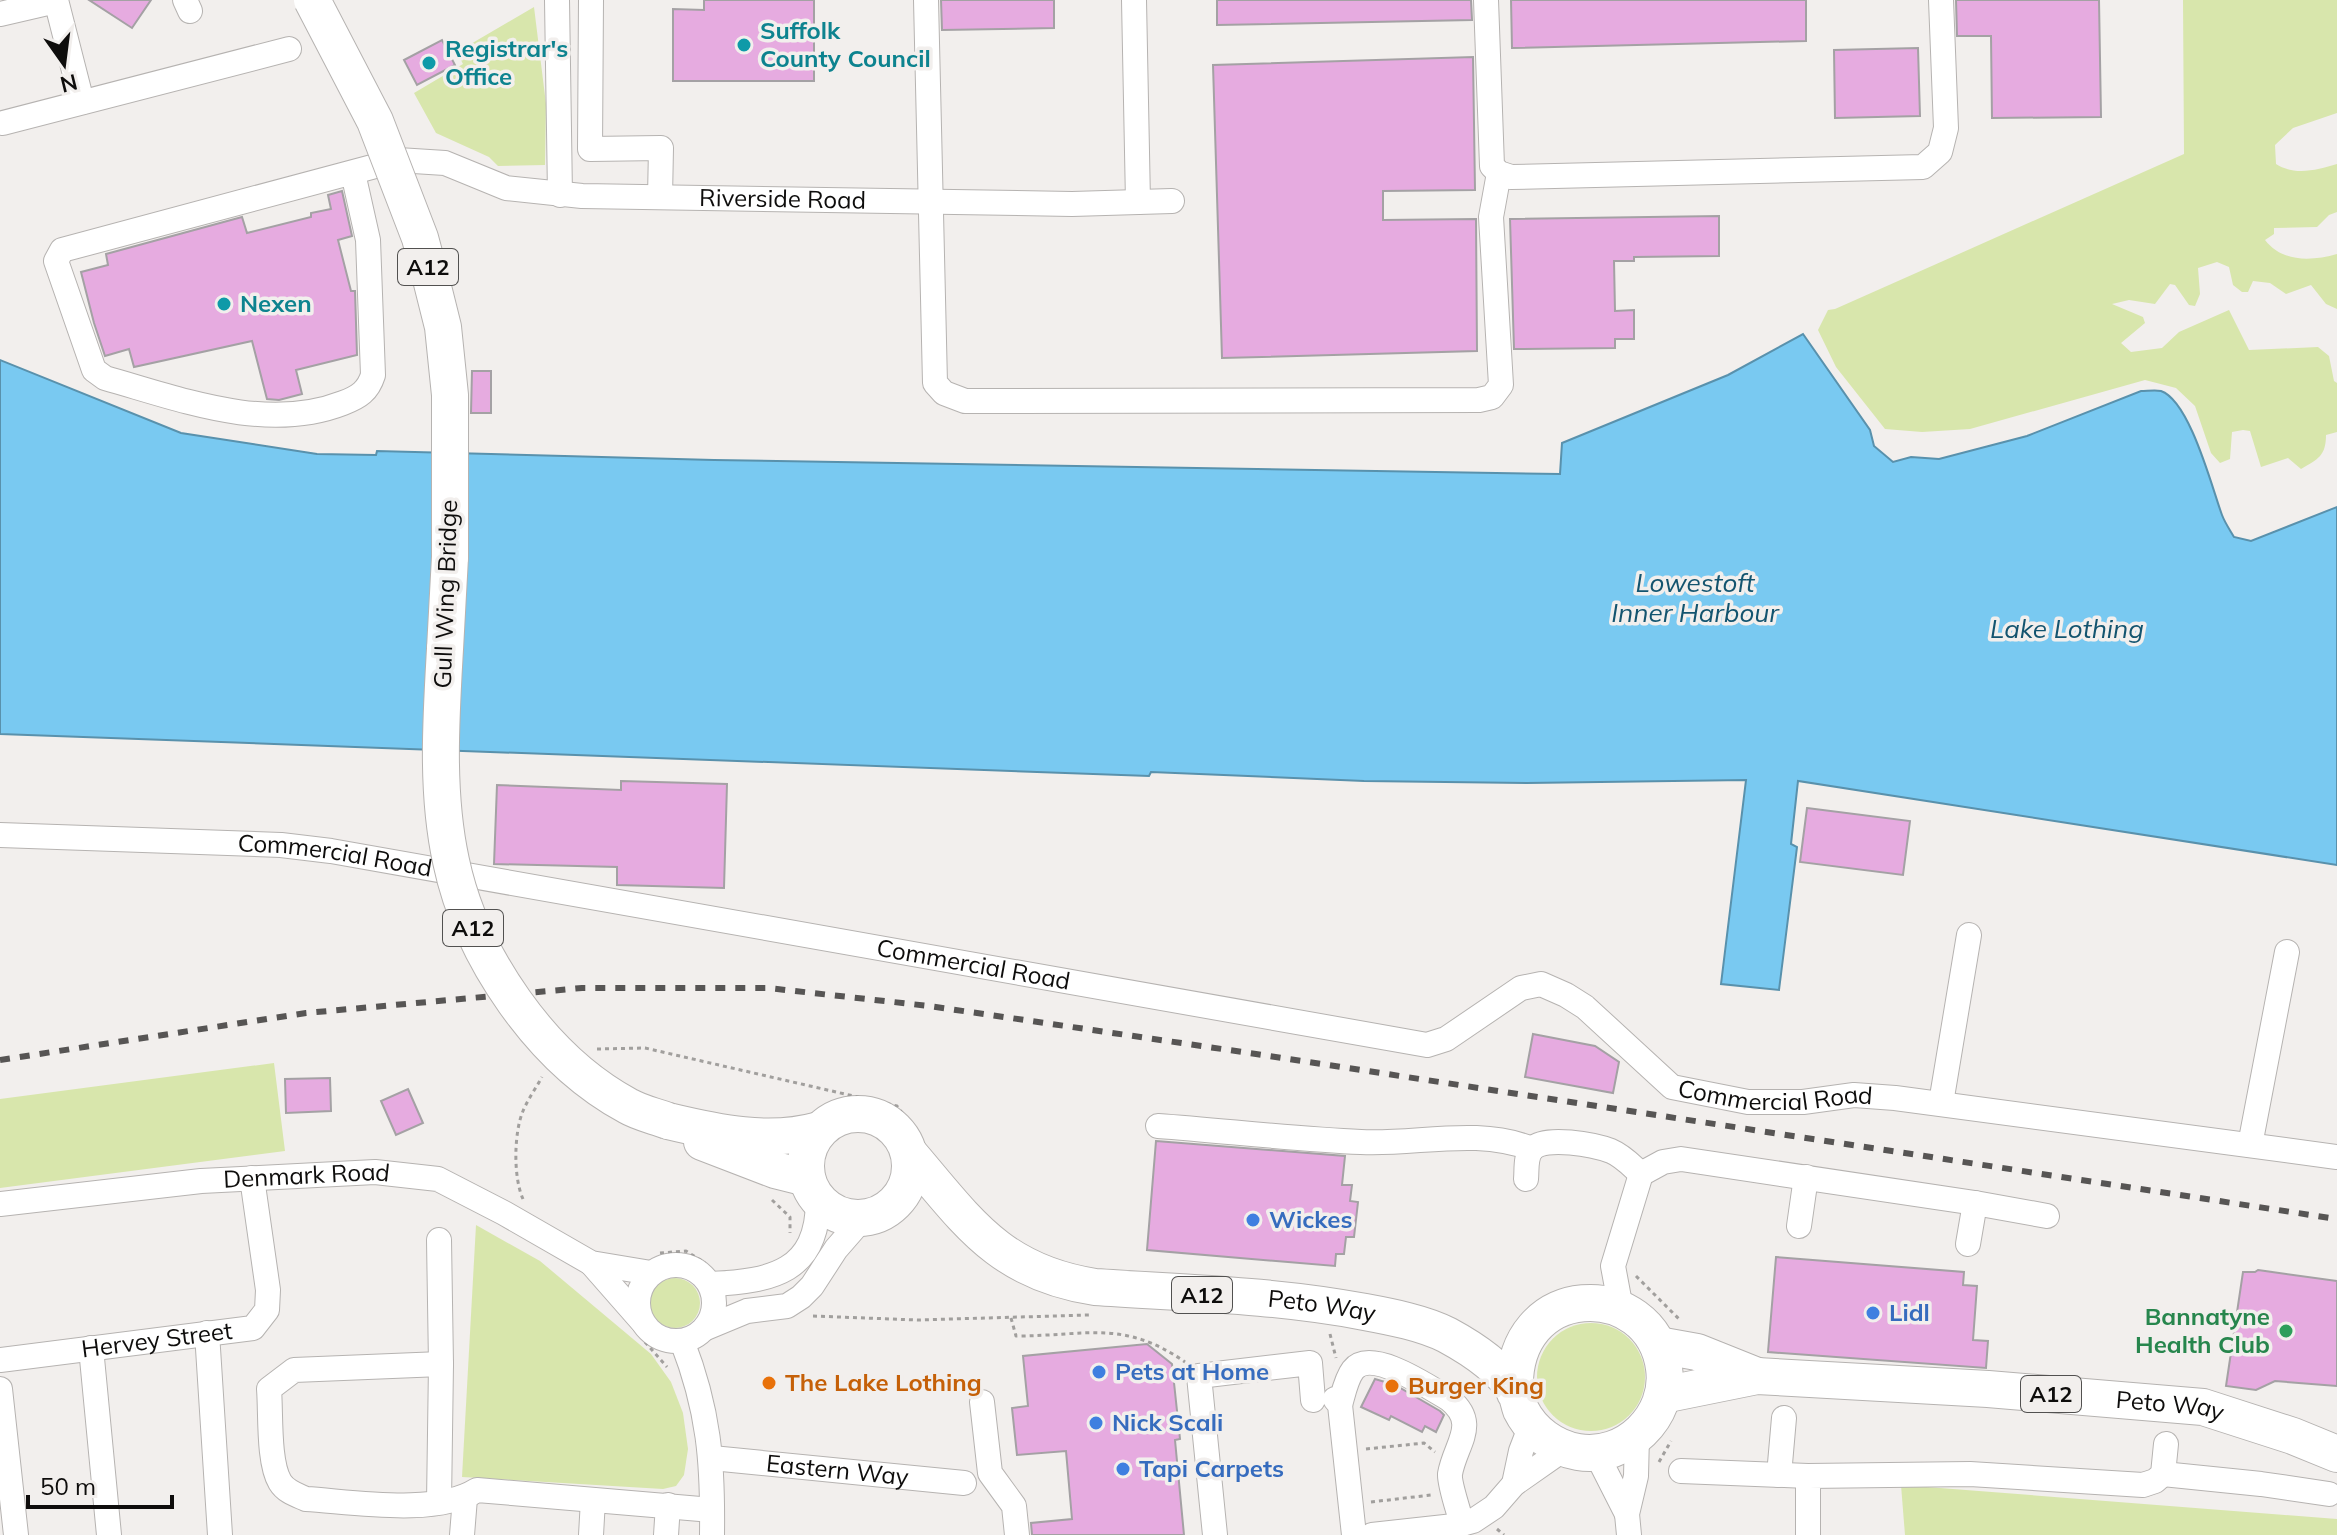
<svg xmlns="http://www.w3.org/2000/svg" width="2337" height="1535" font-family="Mulish,sans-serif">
<rect width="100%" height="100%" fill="#f2efed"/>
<g fill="#d8e6ac">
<path d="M2183 0H2337V113L2293 128 2275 145 2276 164C2295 176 2317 170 2337 164V212L2329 215 2317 227 2274 228V234L2265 240C2283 263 2312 261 2337 254V309L2326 304 2311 285 2286 294 2270 283 2253 281 2248 292H2242L2233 285 2229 267 2217 262 2198 268 2200 294 2195 306 2189 305 2175 285 2170 284 2155 304 2129 300 2112 304 2143 317 2145 323 2121 343 2131 352 2162 348 2179 332 2229 310 2249 350 2318 347 2329 356 2334 381 2337 383V432L2326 435C2326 456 2318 459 2301 469L2288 458 2261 467 2250 431 2243 430 2232 432 2230 459 2220 463 2211 453 2195 406 2176 388 2145 380 1970 429 1922 432 1885 429 1836 367 1818 330 1828 310 1835 309 2184 154Z"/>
<polygon points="534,7 546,104 545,165 498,166 489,157 436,133 414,93 463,64 457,52"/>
<polygon points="274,1063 285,1151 0,1188 0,1099"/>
<polygon points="476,1225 540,1261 651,1354 671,1382 683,1413 688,1449 684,1475 676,1486 663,1489 462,1477"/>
<circle cx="675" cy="1303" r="25"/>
<circle cx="1591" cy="1377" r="54"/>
<polygon points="1901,1485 2337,1519 2337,1535 1905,1535"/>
</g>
<path fill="#79c9f1" stroke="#5991ac" stroke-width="2" d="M1803 334 1870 430 1874 446 1893 462 1911 457 1939 459 2027 436 2141 391C2147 391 2156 390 2161 391 2190 401 2212 488 2222 515 2225 523 2230 530 2234 537L2251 541 2337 507V865L1798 781 1791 844 1797 847 1779 990 1721 984 1746 780 1527 783 1364 781 1151 772 1149 776 0 734V360L181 433 317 454 376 455 377 451 714 460 1560 474 1562 443 1728 375Z"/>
<g fill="#e6abe0" stroke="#a4a1a4" stroke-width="2">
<polygon points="89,0 151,0 132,28"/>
<polygon points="704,0 814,0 814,81 673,81 673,9 704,10"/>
<polygon points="941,0 1054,0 1054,28 942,30"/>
<polygon points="1217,0 1471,0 1472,20 1217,25"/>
<polygon points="1511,0 1806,0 1806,41 1512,48"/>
<polygon points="1956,0 2099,0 2101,117 1992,118 1991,36 1957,36"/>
<polygon points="442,40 455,65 417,85 404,60"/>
<polygon points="1918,48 1920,116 1835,118 1834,50"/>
<polygon points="1473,57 1475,190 1383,191 1383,220 1476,219 1477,351 1222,358 1213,65"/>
<polygon points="342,191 352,236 338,240 351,291 355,291 357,355 296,370 302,394 279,400 267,399 252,341 134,367 129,349 105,356 94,323 81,272 108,265 106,254 242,217 247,233 311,217 311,213 331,209 328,195"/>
<polygon points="1719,216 1719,256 1634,257 1634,261 1614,261 1615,311 1634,310 1634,339 1615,339 1615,348 1514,349 1510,219"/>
<polygon points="472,371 491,371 491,413 471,413"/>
<polygon points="621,781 727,784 724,888 617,885 617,867 494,864 497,785 621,790"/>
<polygon points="1807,808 1910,821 1903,875 1800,862"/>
<polygon points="1533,1034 1595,1046 1619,1062 1613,1093 1525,1077"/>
<polygon points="330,1078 331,1111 286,1113 285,1079"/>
<polygon points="408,1089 423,1123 396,1135 381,1101"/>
<polygon points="1156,1141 1345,1156 1342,1185 1352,1185 1350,1201 1358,1202 1354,1237 1346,1237 1344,1254 1336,1254 1335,1266 1147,1250"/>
<polygon points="1776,1257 1964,1272 1963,1285 1977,1286 1973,1340 1988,1341 1986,1368 1768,1352"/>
<polygon points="2258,1270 2337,1281 2337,1386 2275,1381 2256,1390 2226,1386 2243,1272 2255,1272"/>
<polygon points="1147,1344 1172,1364 1180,1439 1175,1440 1184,1535 1032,1535 1031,1523 1072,1519 1066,1451 1017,1455 1012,1408 1028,1406 1023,1356"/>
<polygon points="1375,1379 1395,1385 1440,1411 1444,1415 1436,1432 1425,1426 1422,1432 1391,1416 1389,1420 1361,1407"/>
</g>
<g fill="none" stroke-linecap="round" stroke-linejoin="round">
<defs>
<g id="minor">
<polyline points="56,0 82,102"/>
<polyline points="185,0 190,11"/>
<polyline points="557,0 560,195"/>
<polyline points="591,0 590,149 661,148 660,197"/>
<polyline points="926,0 935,383 944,393 965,401 1479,400 1492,397 1501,385 1491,217 1499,173"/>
<polyline points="1134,0 1138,202"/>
<polyline points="1486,0 1492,166 1499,173 1511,177 1923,167 1940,152 1946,128 1941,0"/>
<polyline points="0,14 56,1"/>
<polyline points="3,123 289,49"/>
<path id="s1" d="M353 173 368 240 373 375C368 391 359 397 343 403 266 433 180 399 105 378L94 370 56 261 62 250 398 160 445 163 506 188 582 196 1072 204 1172 201"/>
<path id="s2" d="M0 835 281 845 331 851 1427 1045 1446 1039 1521 988 1541 984 1566 995 1585 1007 1672 1087 1748 1102H1803L1854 1095 1895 1098 2337 1157"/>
<polyline points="1941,1103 1969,935"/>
<path d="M1158 1126C1226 1131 1294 1139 1361 1142 1417 1145 1477 1127 1532 1149"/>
<polyline points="2250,1145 2287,952"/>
<path d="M1526 1179C1527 1169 1525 1157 1532 1149 1545 1135 1595 1145 1611 1151 1623 1156 1632 1166 1641 1174"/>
<path id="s3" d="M0 1204 201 1181 375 1172 438 1179 504 1213 591 1263 651 1273"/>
<polyline points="1799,1226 1806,1177"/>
<polyline points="439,1240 441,1364 439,1502"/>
<polyline points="1968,1244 1975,1203"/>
<polyline points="591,1263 641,1320"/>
<circle cx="676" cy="1303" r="38"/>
<path d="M711 1284C772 1281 818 1272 818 1200"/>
<polyline points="1621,1309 1613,1266 1641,1174 1663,1162 1681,1159 1975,1203 2047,1216"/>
<polyline points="706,1328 747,1311 787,1306 801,1297 812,1286 836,1249 863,1218"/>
<polyline points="207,1333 220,1535"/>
<path d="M682 1341C709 1410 713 1462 712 1535"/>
<polyline points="91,1348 109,1535"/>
<path id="s4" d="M0 1360 253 1328 267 1310 268 1290 252 1178"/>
<path d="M441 1364 294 1370 269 1389C271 1413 268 1462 280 1482 286 1492 297 1495 306 1499 354 1502 436 1516 477 1490L712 1510"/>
<polyline points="0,1389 16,1535"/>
<polyline points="1335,1399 1340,1405 1354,1535"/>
<polyline points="982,1402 990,1473 1014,1506 1017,1535"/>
<path d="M1340 1405C1343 1395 1346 1379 1353 1370 1371 1347 1430 1388 1449 1399 1480 1424 1455 1444 1450 1474 1449 1484 1459 1512 1462 1524"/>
<polyline points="1596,1453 1627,1514"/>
<path id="s5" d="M712 1458 964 1483"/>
<polyline points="1681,1471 1808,1476"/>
<polyline points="2163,1474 2261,1484 2329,1494"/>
<polyline points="1779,1475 1784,1418"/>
<polyline points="1514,1484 1521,1451 1531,1425"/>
<polyline points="462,1535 465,1498"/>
<polyline points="591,1535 593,1500"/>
<polyline points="666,1535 668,1505"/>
<polyline points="1215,1535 1199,1376 1310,1363 1313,1400"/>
<polyline points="1372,1535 1454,1526 1473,1521 1494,1507 1514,1484 1564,1449"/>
<polyline points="1629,1535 1627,1514 1636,1476 1637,1436"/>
<polyline points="1808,1535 1808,1476 1970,1474 2143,1485 2155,1481 2163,1474 2166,1444"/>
</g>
<g id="highway">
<polyline points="445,649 450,557"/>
<circle cx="858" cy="1166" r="52"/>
<path d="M668 1121C718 1133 769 1144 819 1130"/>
<polyline points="702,1142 775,1170 807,1178"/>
<path id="s6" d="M909 1153C968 1222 999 1272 1095 1287 1185 1293 1277 1295 1365 1312 1392 1317 1423 1323 1447 1335 1471 1348 1502 1368 1516 1393 1518 1398 1519 1405 1521 1410 1532 1432 1554 1448 1578 1452 1625 1460 1671 1417 1664 1368 1652 1277 1509 1278 1515 1393"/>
<polyline points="1658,1345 1697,1352 1757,1376"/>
<path id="s7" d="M1663 1395 1757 1376 1988 1389 2203 1407 2293 1436 2337 1454"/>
</g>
</defs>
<use href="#minor" stroke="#b6b3b1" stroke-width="26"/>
<use href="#highway" stroke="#b6b3b1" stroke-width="38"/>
<g stroke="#a19f9d" stroke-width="3" stroke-dasharray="4 4" stroke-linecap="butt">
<polyline points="597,1049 645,1048 897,1106 912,1127"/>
<path d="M523 1199C513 1177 514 1132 523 1111 528 1099 536 1088 542 1077"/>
<polyline points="772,1200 790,1217 790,1233"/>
<polyline points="660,1253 686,1251 705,1263"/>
<polyline points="1636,1276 1681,1321"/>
<polyline points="813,1316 917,1320 1089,1315"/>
<path d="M1011 1318 1016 1336C1086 1336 1123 1319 1185 1362"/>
<polyline points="1330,1334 1336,1358"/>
<polyline points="645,1342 667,1367"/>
<polyline points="1366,1449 1424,1443 1435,1452"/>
<polyline points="1659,1462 1671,1441"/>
<polyline points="1371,1502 1431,1495"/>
<polyline points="1497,1529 1504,1535"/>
</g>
<use href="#minor" stroke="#fff" stroke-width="24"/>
<use href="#highway" stroke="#fff" stroke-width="36"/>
<polyline stroke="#575554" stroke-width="6" stroke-dasharray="10 10" stroke-linecap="butt" points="0,1060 306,1013 582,988 768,988 929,1006 1256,1054 2337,1219"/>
<defs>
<g id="highway-bridge">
<polyline points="312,0 375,121 420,238 431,279 443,327 450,395 450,557"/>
<path d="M445 649C441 719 436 792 451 861 471 956 541 1059 628 1106 640 1113 655 1116 668 1121"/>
</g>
</defs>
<use href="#highway-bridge" stroke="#b6b3b1" stroke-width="38" stroke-linecap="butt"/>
<use href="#highway-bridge" stroke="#fff" stroke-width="36"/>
</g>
<g fill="#0f9aa8" stroke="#f2efed" stroke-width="3">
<circle cx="744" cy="45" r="8"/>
<circle cx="429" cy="63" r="8"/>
<circle cx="224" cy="304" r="8"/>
</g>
<g fill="#3f7fe0" stroke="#f2efed" stroke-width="3">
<circle cx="1253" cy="1220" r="8"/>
<circle cx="1873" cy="1313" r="8"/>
<circle cx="1099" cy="1372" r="8"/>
<circle cx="1096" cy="1423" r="8"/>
<circle cx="1123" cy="1469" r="8"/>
</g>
<circle fill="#2e9e5b" stroke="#f2efed" stroke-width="3" cx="2286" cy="1331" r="8"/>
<g fill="#e8710a" stroke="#f2efed" stroke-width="3">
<circle cx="769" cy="1383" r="8"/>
<circle cx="1392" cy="1386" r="8"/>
</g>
<g text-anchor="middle" stroke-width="7" stroke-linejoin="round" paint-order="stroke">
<g fill="#f2efed" stroke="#525150" stroke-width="2">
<rect x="398" y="249" width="60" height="36" rx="6"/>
<rect x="443" y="910" width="60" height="36" rx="6"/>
<rect x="1172" y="1277" width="60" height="36" rx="6"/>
<rect x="2021" y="1376" width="60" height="36" rx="6"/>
</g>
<g font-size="22" font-weight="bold" fill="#0e0d0c">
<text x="428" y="275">A12</text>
<text x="473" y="936">A12</text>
<text x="1202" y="1303">A12</text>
<text x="2051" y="1402">A12</text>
</g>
<g font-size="24" font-weight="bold" fill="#0d838f" stroke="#f2efed" text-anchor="start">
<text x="760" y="39">Suffolk<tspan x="760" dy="28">County Council</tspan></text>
<text x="445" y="57">Registrar's<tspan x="445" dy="28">Office</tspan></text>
<text x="240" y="312">Nexen</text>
</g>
<g font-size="24" fill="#0e0d0c" stroke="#f2efed">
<text dy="8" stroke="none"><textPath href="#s1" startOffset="1370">Riverside Road</textPath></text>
<text transform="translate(446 594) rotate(-88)" y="8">Gull Wing Bridge</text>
<text dy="8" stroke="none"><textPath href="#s2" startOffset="336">Commercial Road</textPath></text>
<text dy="8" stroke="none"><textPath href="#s2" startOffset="984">Commercial Road</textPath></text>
<text dy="8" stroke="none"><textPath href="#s2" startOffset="1848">Commercial Road</textPath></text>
<text dy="8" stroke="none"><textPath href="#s3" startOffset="308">Denmark Road</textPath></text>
<text dy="8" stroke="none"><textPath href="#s6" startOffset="464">Peto Way</textPath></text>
<text dy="8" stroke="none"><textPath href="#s4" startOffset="158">Hervey Street</textPath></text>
<text dy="8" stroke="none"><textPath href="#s7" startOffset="510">Peto Way</textPath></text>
<text dy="8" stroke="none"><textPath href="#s5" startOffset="126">Eastern Way</textPath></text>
</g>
<g font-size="24" font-weight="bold" fill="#366cbe" stroke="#f2efed" text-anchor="start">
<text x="1269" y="1228">Wickes</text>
<text x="1889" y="1321">Lidl</text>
<text x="1115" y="1380">Pets at Home</text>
<text x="1112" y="1431">Nick Scali</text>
<text x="1139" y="1477">Tapi Carpets</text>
</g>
<g font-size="24" font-weight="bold" fill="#27864d" stroke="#f2efed" text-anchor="end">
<text x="2270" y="1325">Bannatyne<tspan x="2270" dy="28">Health Club</tspan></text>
</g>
<g font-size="24" font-weight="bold" fill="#c56008" stroke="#f2efed" text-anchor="start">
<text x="785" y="1391">The Lake Lothing</text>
<text x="1408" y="1394">Burger King</text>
</g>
<g font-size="26" font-style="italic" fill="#13546f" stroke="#f2efed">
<text x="1695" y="592">Lowestoft<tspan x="1695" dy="30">Inner Harbour</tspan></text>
<text x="2067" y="638">Lake Lothing</text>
</g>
</g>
<g transform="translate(64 64) rotate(166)" stroke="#f2efed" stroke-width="6" paint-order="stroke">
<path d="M0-6L14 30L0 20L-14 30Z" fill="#0e0d0c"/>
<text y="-12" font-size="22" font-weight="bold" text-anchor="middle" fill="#0e0d0c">N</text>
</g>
<path d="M28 1495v12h144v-12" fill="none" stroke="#0e0d0c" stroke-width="4"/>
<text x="40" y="1495" font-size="24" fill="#0e0d0c" stroke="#f2efed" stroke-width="6" paint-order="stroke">50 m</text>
</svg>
